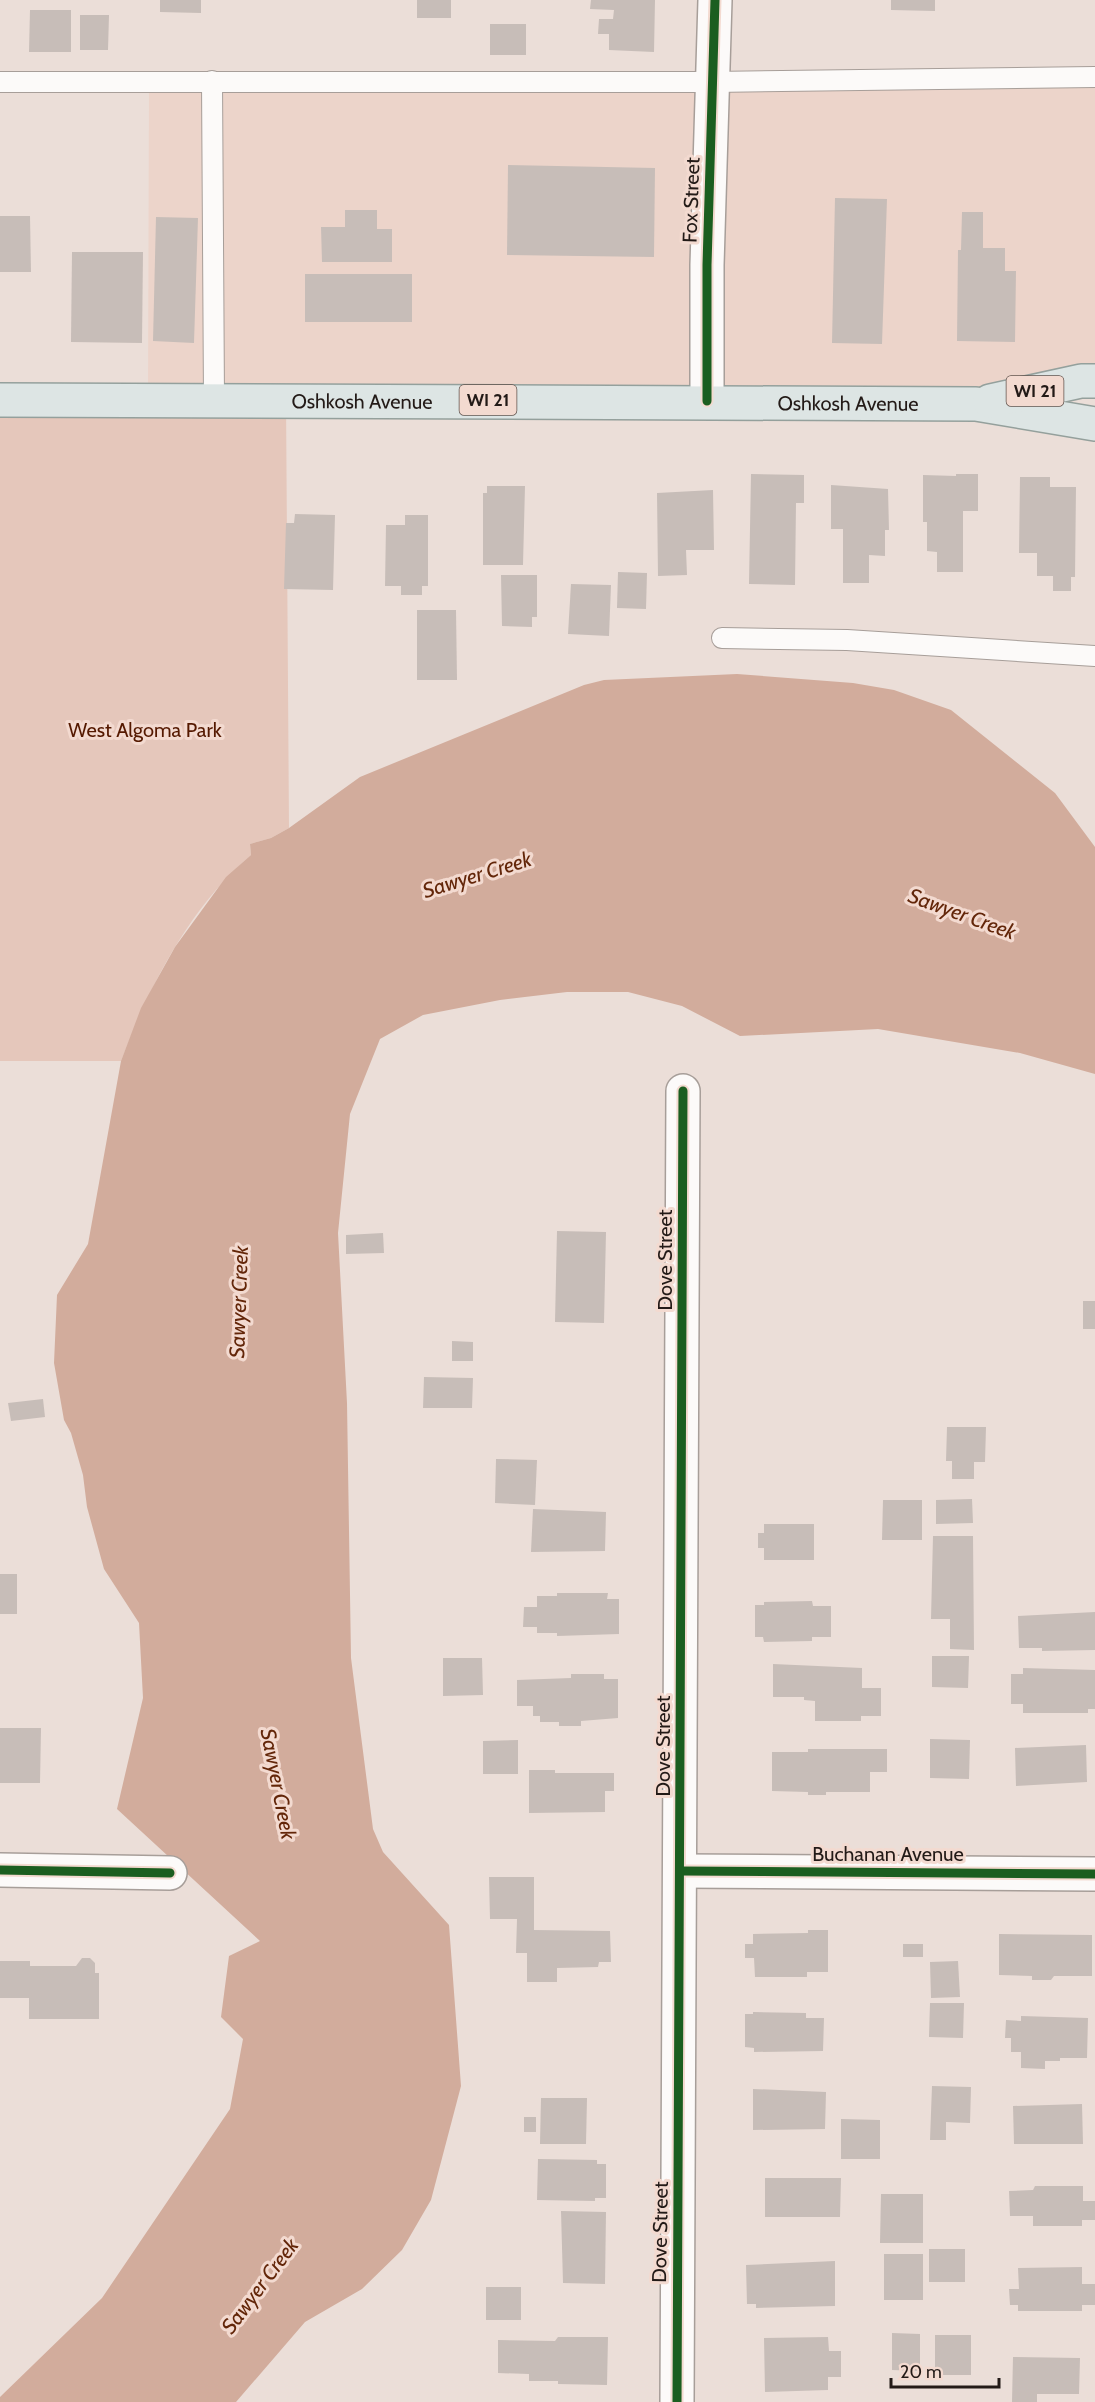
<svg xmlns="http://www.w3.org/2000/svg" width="1095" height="2402" font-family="Cabin,sans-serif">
<rect width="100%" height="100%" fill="#ebded8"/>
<polygon fill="#ecd4ca" points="1095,77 1095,381 976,404 148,400 149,82"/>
<path fill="#e5c7bb" d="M286 399 289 828 271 838 250 844 251 855C189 908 150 985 121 1061H0V400Z"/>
<polygon fill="#d2ac9c" points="737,674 853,683 894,690 951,710 1055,793 1095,847 1095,1074 1020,1053 878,1029 740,1036 682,1006 628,992 567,992 500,1000 423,1015 380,1039 350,1114 338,1233 347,1403 351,1658 373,1829 383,1852 449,1925 461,2086 431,2200 402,2250 362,2289 305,2322 236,2402 0,2402 0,2397 102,2298 230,2109 243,2039 221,2017 229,1956 260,1941 117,1809 143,1698 139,1623 104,1569 87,1507 83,1475 71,1433 64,1420 54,1363 57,1295 88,1244 121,1061 141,1008 175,947 226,877 251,855 250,844 271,838 289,828 360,777 584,685 604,680"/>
<g fill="#c7bdb8">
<polygon points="160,0 201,0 201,13 160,12"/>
<rect x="417" y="0" width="34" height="18"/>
<polygon points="591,0 655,0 654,52 609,50 609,34 598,34 599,19 613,19 614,10 590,9"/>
<polygon points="891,0 935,0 935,11 891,10"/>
<polygon points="30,10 71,10 71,52 29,52"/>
<polygon points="80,15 109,15 108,50 80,50"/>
<rect x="490" y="24" width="36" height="31"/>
<polygon points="508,165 655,168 654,257 507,255"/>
<polygon points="835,198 887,199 882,344 832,343"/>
<polygon points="345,210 377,210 377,229 392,229 392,262 322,262 321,227 345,227"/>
<polygon points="962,212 983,212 983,248 1005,248 1005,271 1016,271 1015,342 957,341 958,250 961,250"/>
<polygon points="0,216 30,216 31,272 0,272"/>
<polygon points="156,217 198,218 194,343 153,341"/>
<polygon points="72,252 143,252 142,343 71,342"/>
<rect x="305" y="274" width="107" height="48"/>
<polygon points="751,474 804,475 804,503 796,503 795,585 749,584"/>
<polygon points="956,474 978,474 978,511 963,511 963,572 937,572 937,552 927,551 927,522 923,522 923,475 956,476"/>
<polygon points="1020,477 1050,477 1050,487 1076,487 1075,577 1071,577 1071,591 1053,591 1053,576 1037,576 1037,553 1019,553"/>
<polygon points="831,485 888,489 889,530 885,530 885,556 869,555 869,583 843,583 843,529 831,529"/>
<polygon points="487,486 525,486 523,565 483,565 483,493 487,493"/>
<polygon points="713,490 714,550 686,550 687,575 658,576 657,493"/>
<polygon points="295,514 335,515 333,590 284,589 286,523 294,523"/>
<polygon points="405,515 428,515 428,586 422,586 422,595 401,595 401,586 385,586 386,525 405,525"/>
<polygon points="618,572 647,573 646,609 617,608"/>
<polygon points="501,575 537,575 537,617 532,617 532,627 502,626"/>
<polygon points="571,584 611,585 609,636 568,634"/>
<polygon points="417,610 456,610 457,680 417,680"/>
<polygon points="557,1231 606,1232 604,1323 555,1322"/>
<polygon points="383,1233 384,1253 346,1254 346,1235"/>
<rect x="1083" y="1301" width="12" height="28"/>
<polygon points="452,1341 473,1342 473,1361 452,1361"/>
<polygon points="424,1377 473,1378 472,1408 423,1408"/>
<polygon points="43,1399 45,1417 11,1421 8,1403"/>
<polygon points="947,1427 986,1427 985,1462 974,1462 974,1479 952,1479 952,1461 946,1461"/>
<polygon points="496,1459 537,1460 535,1505 495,1503"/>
<polygon points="972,1499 973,1523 936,1524 936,1500"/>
<polygon points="883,1500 922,1500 922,1540 882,1540"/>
<polygon points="533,1509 606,1512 605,1551 531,1552"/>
<polygon points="764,1524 814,1524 814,1560 764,1560 764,1548 758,1548 758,1533 764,1533"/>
<polygon points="933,1536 973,1536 974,1650 950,1649 950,1619 931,1619"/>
<rect x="0" y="1574" width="17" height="40"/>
<polygon points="557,1593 608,1593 607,1599 619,1599 619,1634 557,1636 557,1633 537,1633 537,1627 523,1627 524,1607 537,1607 537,1596 557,1596"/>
<polygon points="812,1601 813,1606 831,1606 831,1637 812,1637 812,1641 764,1642 763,1637 755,1637 755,1605 764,1605 764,1602"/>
<polygon points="1095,1612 1095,1650 1042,1651 1042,1648 1019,1648 1018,1616"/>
<polygon points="932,1656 969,1656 968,1688 932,1687"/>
<polygon points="443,1658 482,1658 483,1695 443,1696"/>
<polygon points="773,1664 862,1668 862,1688 881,1688 881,1716 861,1716 861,1721 815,1721 815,1701 804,1700 804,1697 773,1697"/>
<polygon points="1023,1668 1095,1670 1095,1709 1088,1709 1088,1713 1023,1713 1023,1704 1011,1704 1011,1674 1023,1674"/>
<polygon points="571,1674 604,1674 604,1679 618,1679 618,1718 581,1721 581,1726 559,1726 559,1722 540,1722 540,1716 533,1716 533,1706 517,1706 517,1680 571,1678"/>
<polygon points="0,1728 41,1728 40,1783 0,1783"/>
<polygon points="930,1739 970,1740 969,1779 930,1778"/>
<polygon points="518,1740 518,1774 483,1774 483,1741"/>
<polygon points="1086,1745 1087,1782 1016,1786 1015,1748"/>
<polygon points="808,1749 887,1749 887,1772 870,1772 870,1792 826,1792 826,1795 808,1795 808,1792 772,1791 772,1752 808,1752"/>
<polygon points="529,1770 555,1770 555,1773 614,1773 614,1791 605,1791 605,1812 529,1813"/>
<polygon points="489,1877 534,1877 534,1930 610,1931 611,1962 599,1962 598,1967 557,1968 557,1982 527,1982 527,1953 516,1953 517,1919 490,1919"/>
<polygon points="808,1930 828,1930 828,1972 807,1972 807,1977 755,1977 754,1958 745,1958 745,1944 753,1944 753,1934 808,1933"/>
<polygon points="999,1934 1092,1935 1092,1976 1054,1976 1051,1980 1032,1980 1032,1976 999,1975"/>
<rect x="903" y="1944" width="20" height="13"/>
<polygon points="82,1958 90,1958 95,1963 95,1973 99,1973 99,2019 29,2019 29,1998 0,1998 0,1961 30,1961 30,1966 76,1966"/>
<polygon points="958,1961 960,1997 931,1998 930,1962"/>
<polygon points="930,2003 964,2003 963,2038 929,2037"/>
<polygon points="753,2012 806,2013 806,2018 824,2018 823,2051 754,2052 754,2048 745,2047 745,2014 753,2014"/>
<polygon points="1021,2016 1088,2018 1087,2058 1060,2058 1060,2061 1045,2061 1045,2069 1021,2068 1021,2052 1011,2052 1011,2038 1005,2038 1006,2020 1021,2021"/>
<polygon points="932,2086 971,2087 970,2123 946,2122 946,2140 930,2140"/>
<polygon points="753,2089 826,2092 825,2129 753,2130"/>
<polygon points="541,2098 587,2098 586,2144 540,2144"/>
<polygon points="1082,2104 1083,2144 1014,2144 1013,2106"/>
<rect x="524" y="2117" width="12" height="15"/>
<polygon points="841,2119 880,2120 880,2159 841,2159"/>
<polygon points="538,2159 597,2160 597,2164 606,2164 606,2198 595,2198 595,2201 537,2200"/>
<polygon points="765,2178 841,2178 840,2217 765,2217"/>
<polygon points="1035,2186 1083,2186 1083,2201 1095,2201 1095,2220 1082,2220 1082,2226 1033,2226 1033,2216 1010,2216 1009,2191 1033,2190"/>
<polygon points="881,2194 923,2194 923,2243 880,2243"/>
<polygon points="561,2211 606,2212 605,2284 563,2283"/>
<rect x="929" y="2249" width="36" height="33"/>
<rect x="884" y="2254" width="39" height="46"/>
<polygon points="835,2261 835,2306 756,2308 756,2304 747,2304 746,2265"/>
<polygon points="1082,2267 1082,2284 1095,2284 1095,2305 1082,2305 1082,2311 1018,2311 1018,2305 1010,2305 1009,2289 1019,2289 1018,2268"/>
<rect x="486" y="2287" width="35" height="33"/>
<polygon points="892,2333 920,2334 920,2371 892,2370"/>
<rect x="935" y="2335" width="36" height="40"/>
<polygon points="558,2337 608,2337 607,2385 558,2384 558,2381 529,2381 529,2374 498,2373 498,2340 555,2341"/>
<polygon points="828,2337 829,2351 841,2351 841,2377 828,2377 828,2390 765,2392 764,2338"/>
<polygon points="1013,2357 1080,2358 1079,2394 1037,2394 1037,2402 1012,2402"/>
</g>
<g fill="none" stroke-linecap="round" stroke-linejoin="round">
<defs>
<g id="service">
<polyline points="212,81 214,399"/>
<polyline points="0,82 713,82 1095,77"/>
<polyline points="722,638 847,640 1095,656"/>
</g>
<g id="minor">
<polyline points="707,401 707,265 715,0"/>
<polyline points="0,1870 170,1873"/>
<polyline points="681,1871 1095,1874"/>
<polyline points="677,2402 683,1091"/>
</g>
<g id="primary">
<path id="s1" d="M0 400 976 404 1095 424"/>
<polyline points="990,401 1081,381 1095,381"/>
</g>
</defs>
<use href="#service" stroke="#a79e99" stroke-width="22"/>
<use href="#minor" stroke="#a79e99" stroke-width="36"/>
<use href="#primary" stroke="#94a09c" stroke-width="36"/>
<use href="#service" stroke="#fcfaf9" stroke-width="20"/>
<use href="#minor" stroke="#fcfaf9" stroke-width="33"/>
<use href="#primary" stroke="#dde5e4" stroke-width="33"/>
<defs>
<g id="cycleway">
<polyline points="707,401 707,265 715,0"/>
<polyline points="0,1870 170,1873"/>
<polyline points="681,1871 1095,1874"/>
<polyline points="677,2402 683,1091"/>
</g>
</defs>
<use href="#cycleway" stroke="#f3dad0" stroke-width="13"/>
<use href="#cycleway" stroke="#1b5e20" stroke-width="9"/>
</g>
<g text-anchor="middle" stroke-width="6" stroke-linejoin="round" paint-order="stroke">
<g fill="#f3dad0" stroke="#61544e" stroke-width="1.5">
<rect x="1006.5" y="376" width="57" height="30" rx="4.5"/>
<rect x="459.5" y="385" width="57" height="30" rx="4.5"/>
</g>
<g font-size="18" font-weight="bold" fill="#231a17">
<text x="1035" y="397">WI 21</text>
<text x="488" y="406">WI 21</text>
</g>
<g font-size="20" fill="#231a17" stroke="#f3dad0">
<text transform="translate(691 200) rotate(-88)" y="7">Fox Street</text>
<text dy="7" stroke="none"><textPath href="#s1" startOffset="362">Oshkosh Avenue</textPath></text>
<text dy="7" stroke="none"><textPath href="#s1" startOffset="848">Oshkosh Avenue</textPath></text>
<text transform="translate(665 1260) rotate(-90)" y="7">Dove Street</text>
<text transform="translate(663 1746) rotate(-90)" y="7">Dove Street</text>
<text x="888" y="1861">Buchanan Avenue</text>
<text transform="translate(660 2232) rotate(-89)" y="7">Dove Street</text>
</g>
<g font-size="20" fill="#551900" stroke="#f3dad0">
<text x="145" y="737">West Algoma Park</text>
</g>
<g font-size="21" font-style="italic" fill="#632609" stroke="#f3dad0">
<text transform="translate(477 875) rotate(-17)" y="7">Sawyer Creek</text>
<text transform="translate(962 914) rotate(20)" y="7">Sawyer Creek</text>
<text transform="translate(239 1302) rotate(-88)" y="7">Sawyer Creek</text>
<text transform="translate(278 1784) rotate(79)" y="7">Sawyer Creek</text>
<text transform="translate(260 2286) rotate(-53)" y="7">Sawyer Creek</text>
</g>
</g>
<path d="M891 2378v9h108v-9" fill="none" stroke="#231a17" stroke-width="3"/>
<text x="900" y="2378" font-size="18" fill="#231a17" stroke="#f3dad0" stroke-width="4.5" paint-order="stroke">20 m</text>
</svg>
